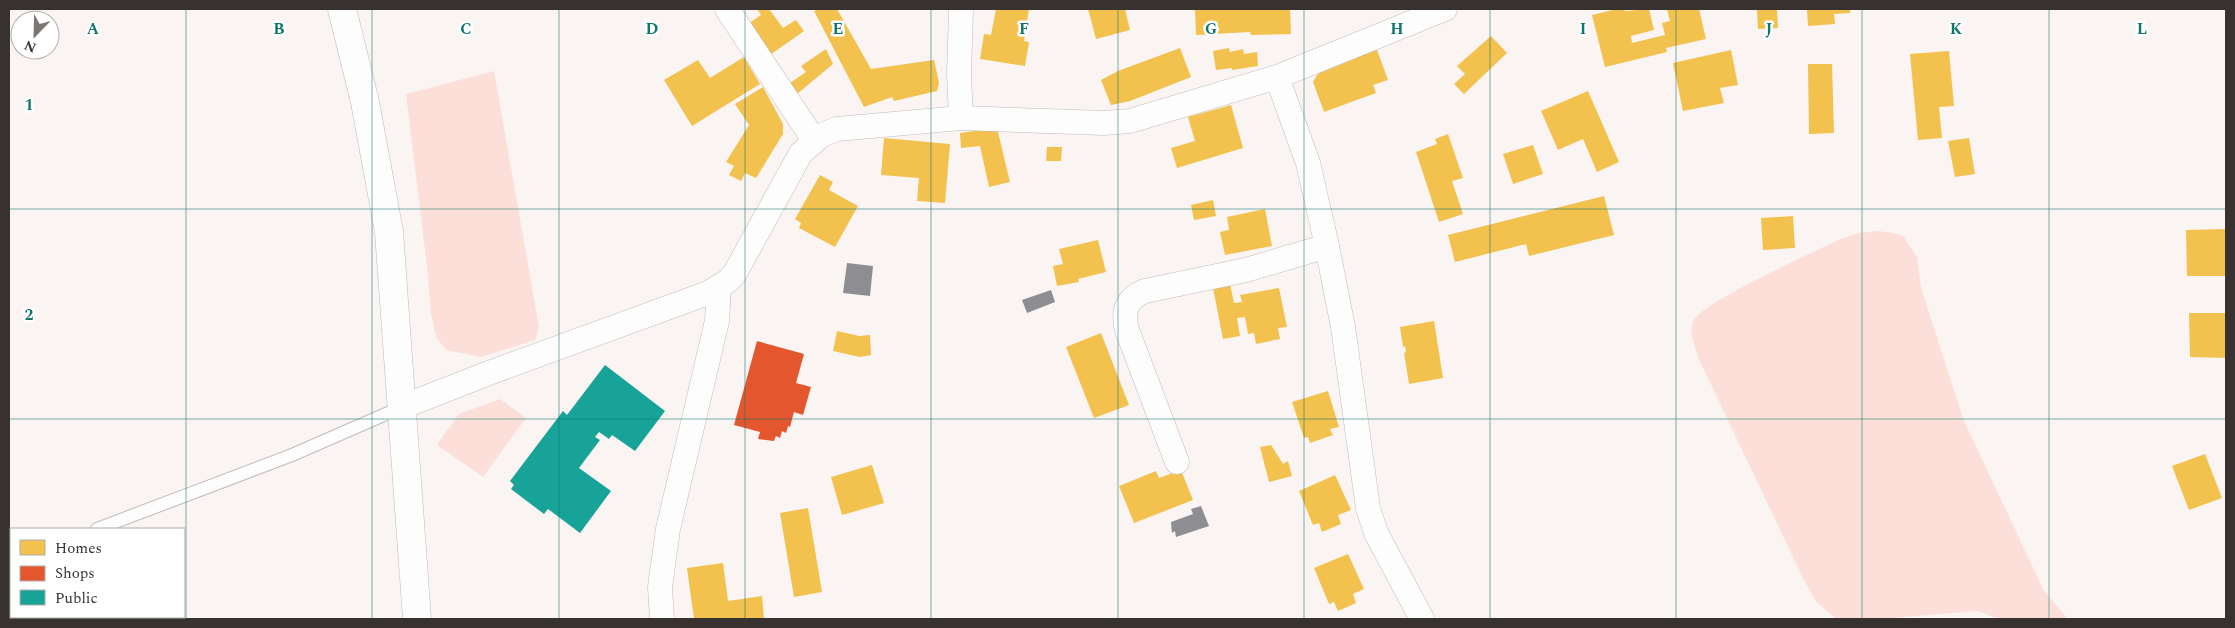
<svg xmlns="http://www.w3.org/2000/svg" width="2235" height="628" font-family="Spectral,serif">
<rect width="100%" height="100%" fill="#faf4f3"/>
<g fill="#fbdfd8">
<polygon points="494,71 539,327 535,340 481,357 446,350 436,337 431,313 427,266 406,94"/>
<path d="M1878 231 1894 233 1903 236 1917 257 1921 288 1964 421 2044 591 2068 619H1999L1978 611 1880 619H1836L1815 600 1803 578 1698 357C1695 344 1688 332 1694 320 1703 302 1814 252 1838 240L1859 233Z"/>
<polygon points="500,399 526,418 483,477 437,445 459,414"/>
</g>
<g fill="#f2c14e">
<polygon points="757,9 769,9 783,28 796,20 804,31 770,55 748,24 761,15"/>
<polygon points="819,9 837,9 871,69 934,60 939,83 937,91 894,101 892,97 864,107 814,11"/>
<polygon points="996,9 1029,9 1024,41 1029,42 1025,66 980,59 984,34 991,35"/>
<polygon points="1088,9 1125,9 1130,30 1096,39"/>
<polygon points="1223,9 1290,9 1291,34 1251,35 1250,32 1196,35 1195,10"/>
<polygon points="1617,9 1624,9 1625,11 1649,9 1654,30 1631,36 1632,43 1665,35 1662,23 1670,21 1667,9 1699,9 1706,39 1666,48 1667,52 1605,67 1592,15"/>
<polygon points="1757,9 1777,9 1778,28 1758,29"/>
<polygon points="1807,9 1850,9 1850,13 1834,14 1835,24 1808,26"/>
<polygon points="1491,36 1507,53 1464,94 1454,84 1465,74 1457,66"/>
<polygon points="1180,48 1191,77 1130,101 1111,105 1101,80 1118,71"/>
<polygon points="1229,48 1230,52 1243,49 1244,54 1257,52 1258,66 1232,70 1232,68 1216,70 1213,51"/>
<polygon points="826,49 833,64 797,94 790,83 806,72 801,66"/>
<polygon points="1377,50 1388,80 1373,85 1376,93 1324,112 1313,82 1317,75 1331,65"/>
<polygon points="1731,50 1738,85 1720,88 1724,103 1683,111 1673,63"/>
<polygon points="1949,51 1954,106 1939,107 1942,138 1918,140 1910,54"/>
<polygon points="744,57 760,84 692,126 664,80 698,60 710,78"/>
<polygon points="1808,64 1832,64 1834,133 1809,134"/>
<polygon points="763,87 783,124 783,134 756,178 745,173 741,181 729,175 734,166 726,162 749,125 735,104"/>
<polygon points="1588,91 1619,162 1597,172 1583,139 1558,150 1541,111"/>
<polygon points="1231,105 1243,148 1177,168 1171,148 1195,141 1188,117"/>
<polygon points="997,128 1010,182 989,187 980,146 961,148 960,133"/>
<polygon points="1448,134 1463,178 1452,181 1463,214 1439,222 1416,152 1437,144 1435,139"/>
<polygon points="884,138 950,144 945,203 917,201 919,178 881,175"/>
<polygon points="1969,138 1975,174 1955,177 1948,141"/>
<polygon points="1533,145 1543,174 1513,184 1503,154"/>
<polygon points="1047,147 1062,147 1061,161 1046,161"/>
<polygon points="820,175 833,182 829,190 858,206 835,247 799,228 801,223 795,219"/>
<polygon points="1604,196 1614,235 1529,256 1526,244 1455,262 1448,235"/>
<polygon points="1213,200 1216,216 1194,220 1191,205"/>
<polygon points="1265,209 1272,246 1225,255 1220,232 1229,230 1227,217"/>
<polygon points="1793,216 1795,248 1763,250 1761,218"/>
<polygon points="2226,229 2226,276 2187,276 2186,230"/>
<polygon points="1098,240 1106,272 1078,279 1079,282 1057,286 1053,266 1063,264 1059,249"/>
<polygon points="1230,284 1234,303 1242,302 1240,295 1279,288 1287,327 1278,328 1280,339 1256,344 1254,333 1248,334 1245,317 1237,318 1240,336 1223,339 1213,288"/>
<polygon points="2189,313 2226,313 2226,358 2190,357"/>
<polygon points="1434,321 1443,378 1409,384 1404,353 1406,352 1405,346 1403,347 1400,327"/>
<polygon points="837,331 859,336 870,335 871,355 860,357 833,351"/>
<polygon points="1101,333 1129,405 1094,418 1066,347"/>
<polygon points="1328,391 1339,427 1330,429 1333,435 1310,443 1308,437 1304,438 1292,402"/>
<polygon points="1271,445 1283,464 1288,461 1292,476 1269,482 1260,447"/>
<polygon points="2205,454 2222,498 2189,510 2172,466"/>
<polygon points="872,465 884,503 842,515 831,477"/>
<polygon points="1181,470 1193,500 1134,523 1119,486 1156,471 1159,478"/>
<polygon points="1335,475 1351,510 1338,515 1341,524 1322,532 1319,523 1313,525 1299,491"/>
<polygon points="808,508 822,592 794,597 780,513"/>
<polygon points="1348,554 1364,589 1353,594 1356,603 1338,611 1334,602 1329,604 1314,568"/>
<polygon points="723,563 728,601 762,596 764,619 694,619 687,568"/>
</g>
<polygon fill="#e4572e" points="757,341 804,354 796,383 811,387 803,415 794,412 790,427 788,426 786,433 782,431 780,438 776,436 774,441 758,439 760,432 734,425"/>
<polygon fill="#17a398" points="605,365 665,411 635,451 612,435 609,439 599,432 595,437 600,440 579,468 611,491 580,533 548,509 544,514 511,489 514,485 510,481 563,411 567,415"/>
<g fill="#8d8d92">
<polygon points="847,263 873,266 870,296 843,293"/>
<polygon points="1051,290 1055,302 1027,313 1022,300"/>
<polygon points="1201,506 1209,526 1176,537 1175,531 1172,533 1171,522 1193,514 1191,509"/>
</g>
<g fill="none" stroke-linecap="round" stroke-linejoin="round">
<defs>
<g id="lane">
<polyline points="97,529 292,455 402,407"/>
<polyline points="9,563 11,562"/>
</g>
<g id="street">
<polyline points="727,9 814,140"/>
<polyline points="1277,77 1308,163 1327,246 1343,327 1368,508 1376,533 1422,619"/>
<polyline points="961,118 959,74 961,9"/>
<polyline points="402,407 489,373 708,293 728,281 735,273 801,153 822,135 837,129 961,118 1104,123 1130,121 1277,77 1445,9"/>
<path d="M1177 462 1127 330C1122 311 1127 298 1145 291L1246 270 1327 246"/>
<polyline points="662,619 660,587 668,529 717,321 719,287"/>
</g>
<polyline id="secondary" points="342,9 365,102 389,232 417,619"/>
</defs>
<use href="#lane" stroke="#c1bbba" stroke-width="14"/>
<use href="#street" stroke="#c1bbba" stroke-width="25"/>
<use href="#secondary" stroke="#c1bbba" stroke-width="29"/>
<use href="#lane" stroke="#fefdfd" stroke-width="12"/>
<use href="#street" stroke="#fefdfd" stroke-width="24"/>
<use href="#secondary" stroke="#fefdfd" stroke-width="28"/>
</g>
<path fill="none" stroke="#0f766e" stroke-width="1" stroke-opacity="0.55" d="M186 9V619M372 9V619M559 9V619M745 9V619M931 9V619M1118 9V619M1304 9V619M1490 9V619M1676 9V619M1862 9V619M2049 9V619M9 209H2226M9 419H2226"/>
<g font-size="16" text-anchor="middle" font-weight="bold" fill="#0f766e" stroke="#fff" stroke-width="5" stroke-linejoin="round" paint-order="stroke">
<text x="93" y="34">A</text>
<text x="279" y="34">B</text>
<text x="466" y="34">C</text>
<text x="652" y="34">D</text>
<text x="838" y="34">E</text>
<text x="1024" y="34">F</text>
<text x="1211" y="34">G</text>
<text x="1397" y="34">H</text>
<text x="1583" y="34">I</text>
<text x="1769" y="34">J</text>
<text x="1956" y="34">K</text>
<text x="2142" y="34">L</text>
<text x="29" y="110">1</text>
<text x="29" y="320">2</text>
</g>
<rect width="2235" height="628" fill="none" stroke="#37312f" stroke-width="20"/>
<rect x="10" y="528" width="175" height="90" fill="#ffffff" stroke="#afadac"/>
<rect x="20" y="540" width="25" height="15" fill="#f2c14e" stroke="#afadac"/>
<text x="55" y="553" font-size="15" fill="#37312f">Homes</text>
<rect x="20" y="566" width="25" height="15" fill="#e4572e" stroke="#afadac"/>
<text x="55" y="578" font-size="15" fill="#37312f">Shops</text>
<rect x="20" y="590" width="25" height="15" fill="#17a398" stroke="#afadac"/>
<text x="55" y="603" font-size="15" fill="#37312f">Public</text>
<g transform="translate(35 35) rotate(203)"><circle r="24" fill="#ffffff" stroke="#afadac"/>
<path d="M0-4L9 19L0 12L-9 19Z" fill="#7b7574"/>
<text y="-8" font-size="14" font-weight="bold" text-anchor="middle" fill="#37312f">N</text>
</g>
</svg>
